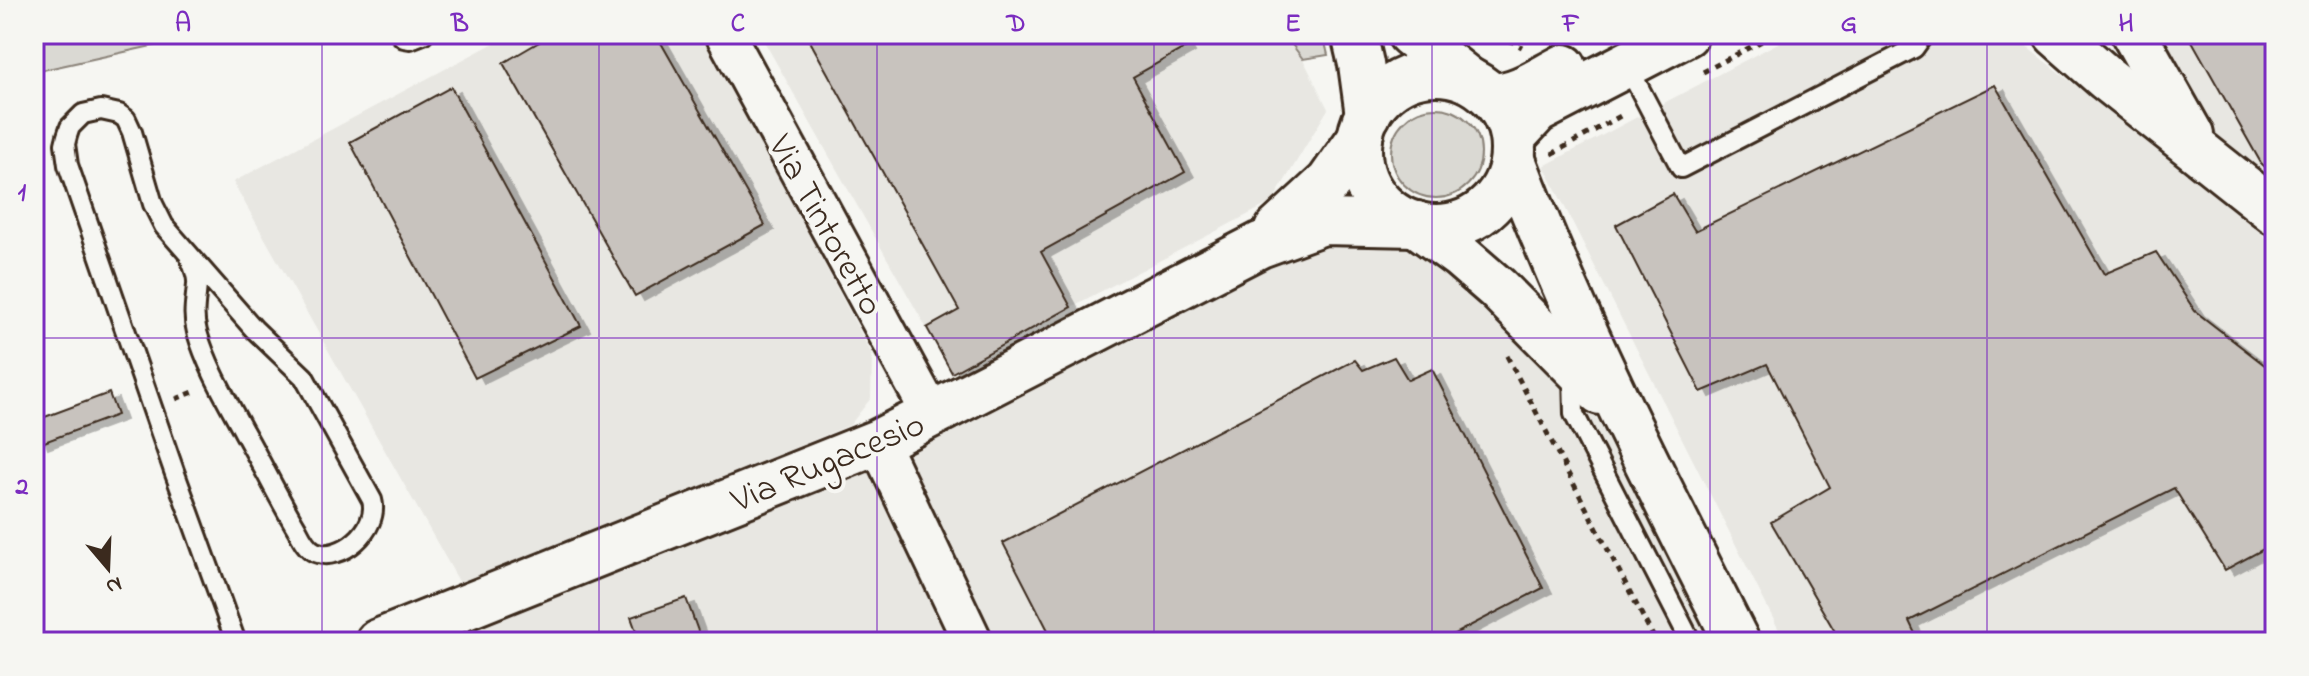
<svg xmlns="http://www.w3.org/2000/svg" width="2309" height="676" font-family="'Indie Flower',sans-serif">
<defs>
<filter id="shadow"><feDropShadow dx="9" dy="5" stdDeviation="0" flood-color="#0004"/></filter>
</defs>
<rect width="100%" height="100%" fill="#f6f6f2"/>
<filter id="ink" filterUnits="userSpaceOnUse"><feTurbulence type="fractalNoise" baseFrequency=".0125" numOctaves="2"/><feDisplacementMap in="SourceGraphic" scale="16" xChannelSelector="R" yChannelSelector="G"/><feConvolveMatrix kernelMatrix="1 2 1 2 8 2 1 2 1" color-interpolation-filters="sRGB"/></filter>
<g filter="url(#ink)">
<g fill="#e8e7e2">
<polygon points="511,34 702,34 872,354 871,398 850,425 461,585 233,182"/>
<polygon points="760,34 1284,34 1303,59 1328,109 1272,202 1071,307 952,373"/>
<polygon points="1795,34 2010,34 2230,206 2275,246 2275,642 1785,642 1544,166"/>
<polygon points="2155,34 2275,34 2275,187 2220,143"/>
<polygon points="1329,241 1402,243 1432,256 1570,381 1621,453 1717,642 421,642 1259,262"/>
</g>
<g fill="#dad9d3" stroke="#8a8278" stroke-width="2">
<polygon points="34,34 206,34 34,72"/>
<polygon points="1284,34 1323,34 1328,55 1303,59"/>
<circle cx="1436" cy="153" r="45"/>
</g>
<g fill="#c8c3be" stroke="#3b2a1e" stroke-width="2" filter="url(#shadow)">
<polygon points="553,34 656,34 765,225 635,296 503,63"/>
<polygon points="806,34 1179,34 1186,47 1133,77 1185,172 1041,252 1071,307 952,373 927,328 959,310"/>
<polygon points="2205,34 2268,34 2275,47 2275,176 2261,163 2192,41"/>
<polygon points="1995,85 2104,274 2156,252 2195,311 2275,373 2275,543 2225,570 2174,488 1909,621 1919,642 1841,642 1771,522 1830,487 1767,364 1701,392 1616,225 1673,194 1695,231"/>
<polygon points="451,87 581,326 475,378 350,142"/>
<polygon points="1394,357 1408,380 1432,369 1543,588 1439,642 1054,642 1003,543 1355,360 1363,370"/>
<polygon points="109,393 117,415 39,444 34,430 34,421"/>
<polygon points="686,598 702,642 640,642 631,617"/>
</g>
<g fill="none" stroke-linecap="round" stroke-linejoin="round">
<defs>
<g id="service">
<polyline points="400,34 404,38 410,39 423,34"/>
<polyline points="1627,65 1681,168 1914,48 1924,34"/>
<path d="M189 255C192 263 198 275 197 284 196 301 192 314 197 332 207 367 227 400 244 432 262 464 278 497 297 529 301 537 306 548 315 552 340 563 380 529 372 500L304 377 254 329 164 226 153 204 132 132 126 119 119 114 101 110 83 114 70 127 67 136 65 144 68 165 174 471 236 642"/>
<polyline points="1573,374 1574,414 1691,642"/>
</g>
<g id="minor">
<polyline points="725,34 932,415"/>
<polyline points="878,442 973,642"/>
</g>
<g id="tertiary">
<polyline points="2056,34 2106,78 2275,212"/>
<polyline points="2134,34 2191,135"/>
<path d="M1492 96C1519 95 1540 79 1564 67"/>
<polyline points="1513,137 1537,111 1686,34"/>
<path d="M1513 160C1576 326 1657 484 1737 642"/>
<polyline points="1416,224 1460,256 1498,289 1600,392"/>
</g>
<g id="secondary">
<polyline points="1354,34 1361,64 1368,115"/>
<polyline points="1410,34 1467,79"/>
<circle cx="1436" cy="150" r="77"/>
<polyline points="1277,230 1329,182 1360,138"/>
<polyline points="378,642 878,442 1260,245 1323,222 1416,224"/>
</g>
</defs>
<use href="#service" stroke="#3b2a1e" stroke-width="24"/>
<use href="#minor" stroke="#3b2a1e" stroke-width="44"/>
<use href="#tertiary" stroke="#3b2a1e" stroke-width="50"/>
<use href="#secondary" stroke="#3b2a1e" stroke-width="50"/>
<g stroke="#3b2a1e" stroke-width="5" stroke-dasharray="6 6" stroke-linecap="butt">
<polyline points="1498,34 1522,47"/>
<polyline points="1703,72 1775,34"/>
<polyline points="1552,154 1624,114"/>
<polyline points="1507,356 1656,642"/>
<polyline points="176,399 196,391"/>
</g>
<use href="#service" stroke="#f6f6f2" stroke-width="18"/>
<use href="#minor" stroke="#f6f6f2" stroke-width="38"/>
<use href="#tertiary" stroke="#f6f6f2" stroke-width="44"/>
<use href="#secondary" stroke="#f6f6f2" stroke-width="44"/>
</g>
</g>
<path fill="none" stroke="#7b2cbf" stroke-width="2" stroke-opacity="0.55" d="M322 34V642M599 34V642M877 34V642M1154 34V642M1432 34V642M1710 34V642M1987 34V642M34 338H2275"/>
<g text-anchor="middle" stroke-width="8" stroke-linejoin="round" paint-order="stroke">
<g font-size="36" fill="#3b2a1e" stroke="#f6f6f2">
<text transform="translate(828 224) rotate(61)" y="13">Via Tintoretto</text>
<text transform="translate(827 460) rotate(-23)" y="13">Via Rugacesio</text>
</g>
</g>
<rect width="2309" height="676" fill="none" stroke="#f6f6f2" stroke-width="88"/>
<g transform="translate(108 568) rotate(161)" stroke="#f6f6f2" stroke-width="6" paint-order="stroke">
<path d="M0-6L14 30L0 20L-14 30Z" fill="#3b2a1e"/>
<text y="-12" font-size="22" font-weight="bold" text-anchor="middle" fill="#3b2a1e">N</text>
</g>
<rect x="44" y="44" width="2221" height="588" fill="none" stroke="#7b2cbf" stroke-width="3"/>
<g font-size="26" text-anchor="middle" font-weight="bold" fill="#7b2cbf">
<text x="183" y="31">A</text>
<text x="460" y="31">B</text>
<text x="738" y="31">C</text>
<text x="1016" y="31">D</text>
<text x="1293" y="31">E</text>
<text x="1571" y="31">F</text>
<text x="1849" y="31">G</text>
<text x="2126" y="31">H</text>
<text x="22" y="200">1</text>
<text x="22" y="494">2</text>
</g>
</svg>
